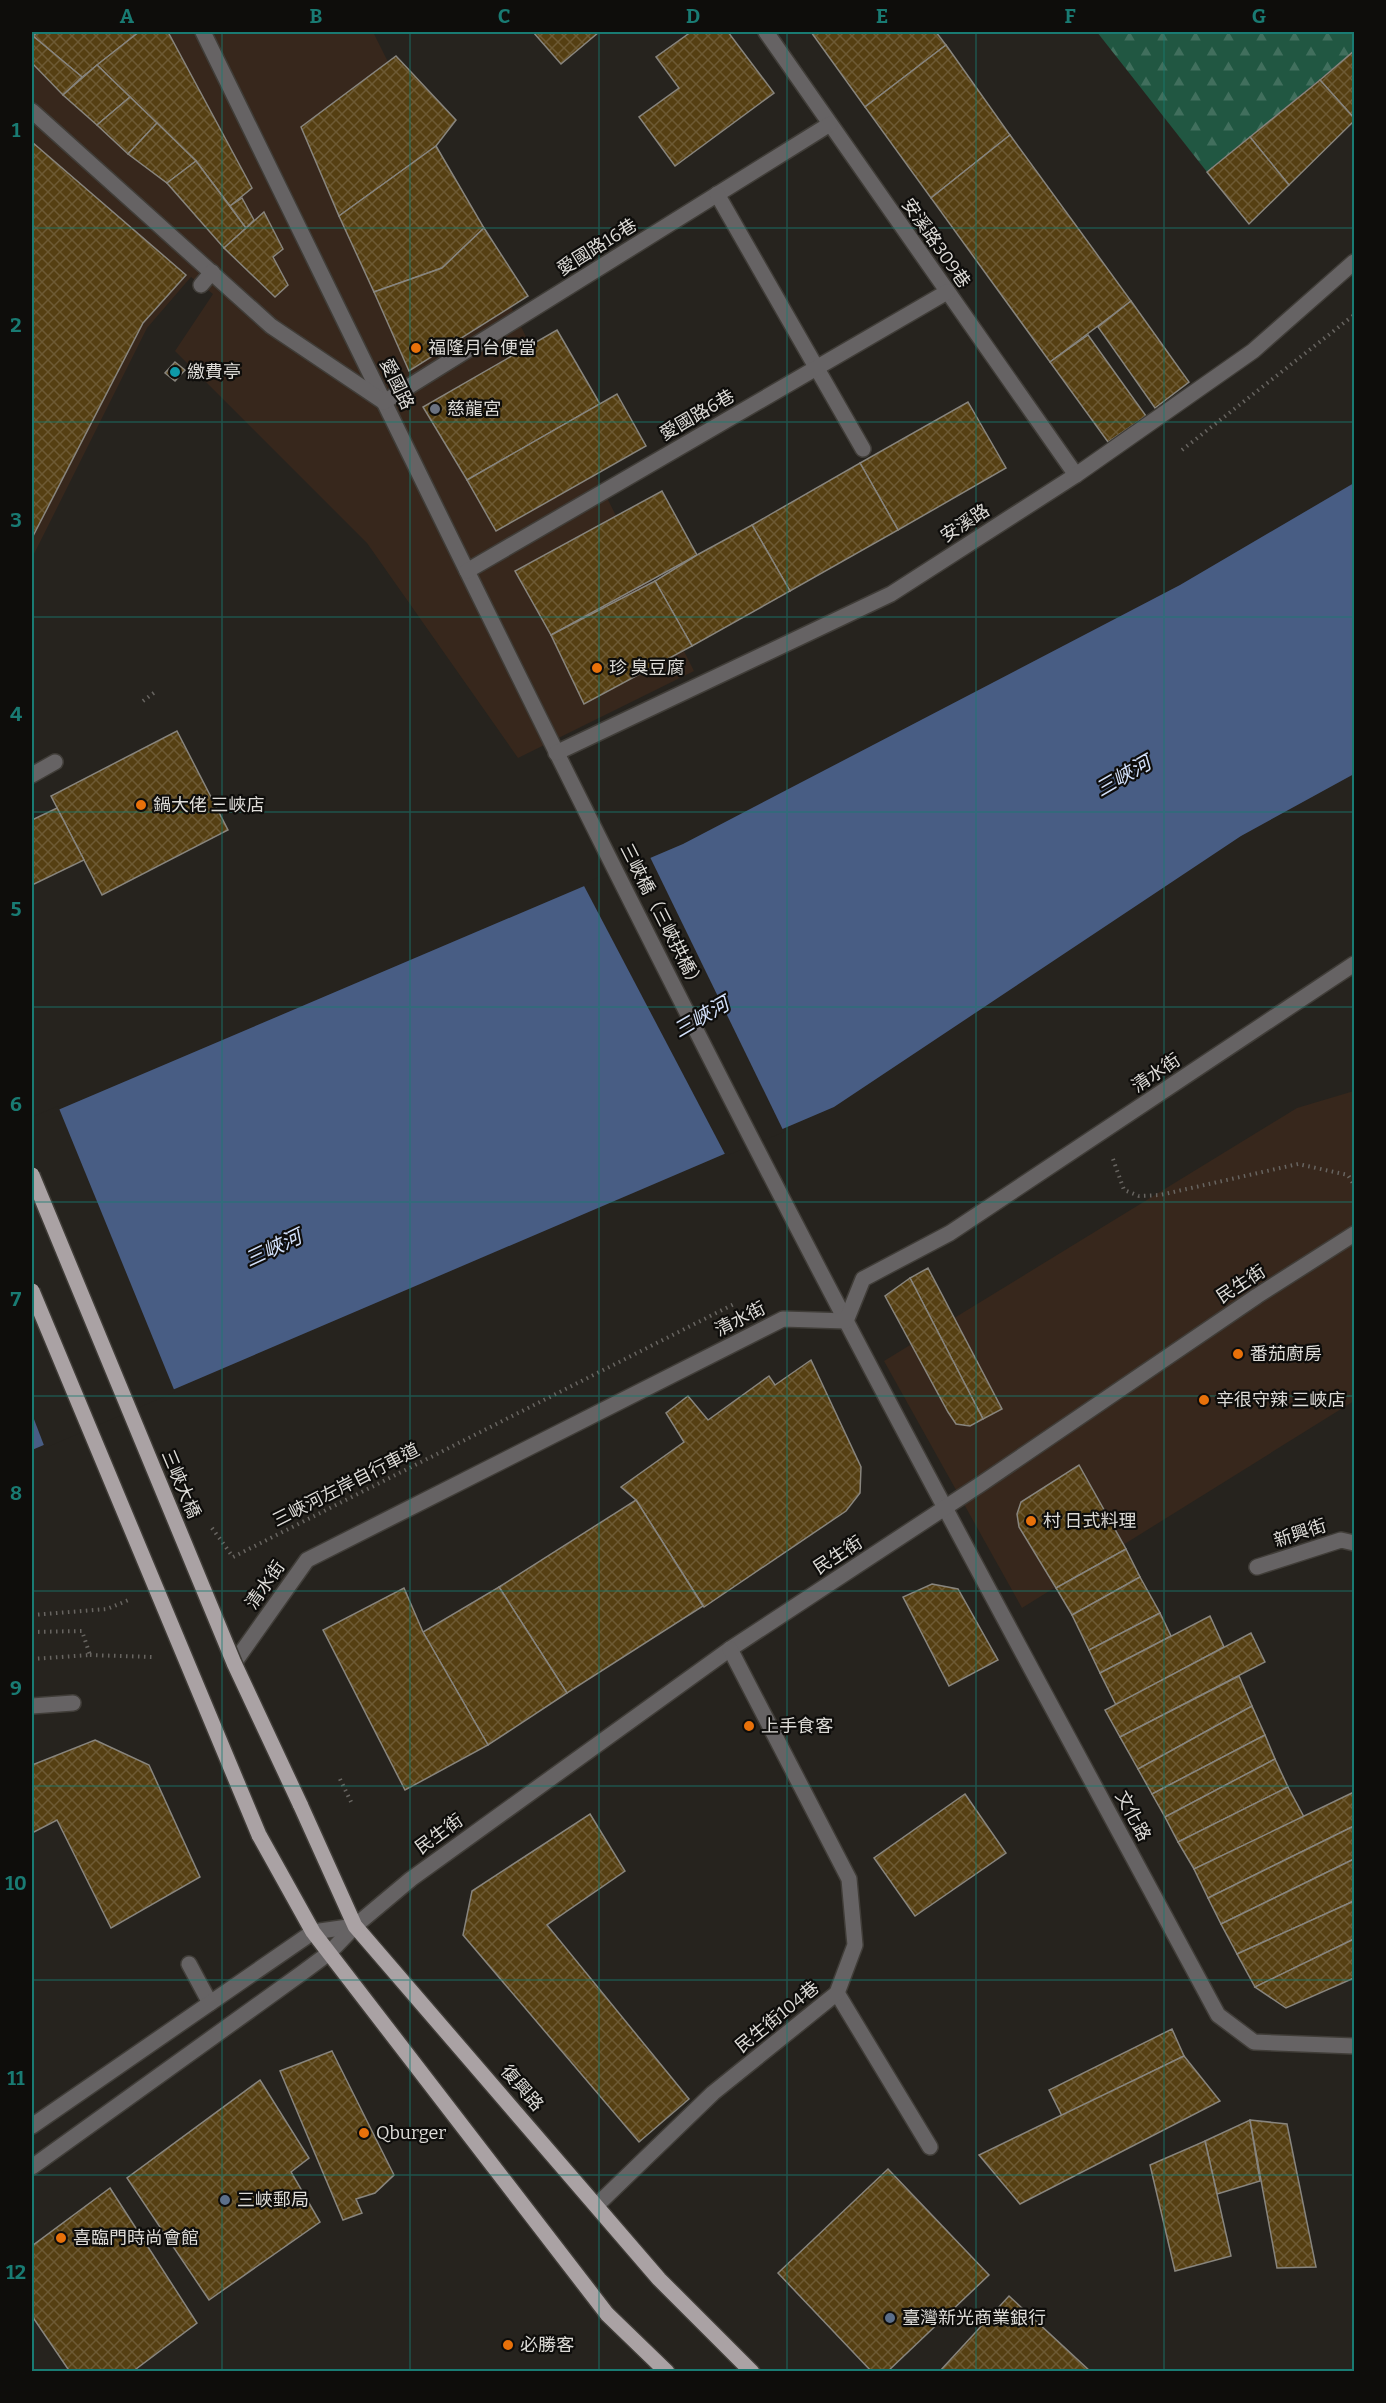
<svg xmlns="http://www.w3.org/2000/svg" width="1386" height="2403" font-family="Bitter,'Noto Sans TC',serif">
<defs>
<pattern id="forest-firs" width="22" height="20" patternUnits="userSpaceOnUse" patternTransform="scale(1.5)"><rect width="22" height="20" fill="#215742"/><path d="M5 1l3.5 6h-7zM16 11l3.5 6h-7z" fill="#416f5d"/></pattern>
<pattern id="building-cross-hatch" width="8" height="8" patternUnits="userSpaceOnUse" patternTransform="scale(1.5)"><rect width="8" height="8" fill="#553f12"/><path d="M0 0l8 8M0 8l8-8" fill="none" stroke="#6d5a34"/></pattern>
</defs>
<rect width="100%" height="100%" fill="#26231e"/>
<g fill="#37271c">
<polygon points="32,32 373,32 694,671 518,758 367,543 175,351 213,294 191,277 147,328 32,558"/>
<polygon points="1354,1091 1354,1401 1022,1608 884,1361 1297,1108"/>
</g>
<polygon fill="url(#forest-firs)" points="1097,32 1354,32 1354,51 1207,172"/>
<polygon fill="#485d84" points="1354,483 1354,774 1241,836 834,1107 32,1450 32,1121 683,844 1180,585"/>
<g fill="#26231e">
<polygon points="649,855 784,1132 726,1156 583,884"/>
<polygon points="58,1106 175,1392 45,1448 32,1414 32,1117"/>
</g>
<g fill="url(#building-cross-hatch)" stroke="#88857e" stroke-width="1.5">
<polygon points="38,32 139,32 82,77 33,36"/>
<polygon points="139,32 168,32 252,188 230,206 196,161 97,65"/>
<polygon points="533,32 599,32 561,64"/>
<polygon points="691,32 728,32 774,93 675,166 639,117 679,88 656,57"/>
<polygon points="811,32 936,32 946,45 865,107"/>
<polygon points="33,36 82,77 63,95 32,63 32,38"/>
<polygon points="946,45 1010,135 931,198 865,107"/>
<polygon points="1354,51 1354,118 1320,80"/>
<polygon points="396,56 456,120 436,146 339,216 301,127"/>
<polygon points="97,65 130,97 97,125 63,95"/>
<polygon points="1320,80 1354,118 1354,121 1289,185 1250,137"/>
<polygon points="130,97 157,123 128,154 97,125"/>
<polygon points="157,123 196,161 167,183 128,154"/>
<polygon points="1010,135 1131,301 1050,362 931,198"/>
<polygon points="1250,137 1289,185 1249,224 1207,172"/>
<polygon points="32,142 186,275 143,323 32,538"/>
<polygon points="436,146 484,228 442,268 374,292 339,216"/>
<polygon points="196,161 246,228 224,248 167,183"/>
<polygon points="242,198 254,220 246,228 230,206"/>
<polygon points="264,212 283,249 273,257 288,285 275,297 224,248"/>
<polygon points="484,228 528,296 409,371 374,292 442,268"/>
<polygon points="1131,301 1189,382 1155,408 1098,327"/>
<polygon points="557,330 600,404 467,480 423,407"/>
<polygon points="1088,335 1146,416 1108,442 1050,362"/>
<polygon points="175,362 185,370 175,381 165,373"/>
<polygon points="617,394 646,446 496,531 467,480"/>
<polygon points="968,402 1006,468 898,530 860,463"/>
<polygon points="860,463 898,530 790,591 752,525"/>
<polygon points="662,491 697,555 551,635 515,571"/>
<polygon points="752,525 790,591 692,646 655,581 697,555"/>
<polygon points="655,581 692,646 584,704 551,635"/>
<polygon points="177,731 228,830 102,895 51,796"/>
<polygon points="57,808 84,860 32,885 32,820"/>
<polygon points="928,1268 1002,1409 983,1419 910,1278"/>
<polygon points="910,1278 983,1419 970,1426 956,1424 948,1412 885,1296"/>
<polygon points="811,1360 861,1467 860,1493 846,1511 704,1607 636,1500 621,1487 684,1442 666,1413 688,1396 708,1420 769,1376 775,1385"/>
<polygon points="1079,1465 1126,1549 1056,1588 1019,1527 1017,1514 1021,1502"/>
<polygon points="636,1500 703,1606 567,1693 499,1587"/>
<polygon points="1126,1549 1140,1577 1072,1615 1056,1588"/>
<polygon points="1140,1577 1160,1613 1089,1650 1072,1615"/>
<polygon points="932,1584 958,1589 998,1660 949,1686 903,1597"/>
<polygon points="499,1587 567,1693 488,1745 423,1632"/>
<polygon points="404,1588 423,1632 488,1745 405,1790 323,1630"/>
<polygon points="1160,1613 1171,1636 1100,1673 1089,1650"/>
<polygon points="1210,1616 1224,1647 1116,1705 1100,1673"/>
<polygon points="1251,1633 1265,1662 1120,1737 1105,1710"/>
<polygon points="1239,1676 1252,1706 1138,1769 1120,1737"/>
<polygon points="1252,1706 1265,1735 1152,1794 1138,1769"/>
<polygon points="1265,1735 1275,1759 1165,1817 1152,1794"/>
<polygon points="95,1740 149,1765 200,1877 111,1928 57,1820 32,1833 32,1765"/>
<polygon points="1275,1759 1288,1787 1178,1842 1165,1817"/>
<polygon points="1288,1787 1304,1817 1194,1869 1178,1842"/>
<polygon points="1354,1792 1354,1826 1208,1898 1194,1869"/>
<polygon points="965,1794 1006,1853 915,1916 874,1858"/>
<polygon points="590,1814 625,1871 547,1925 689,2099 639,2142 463,1935 472,1891"/>
<polygon points="1354,1826 1354,1859 1221,1924 1208,1898"/>
<polygon points="1354,1859 1354,1901 1237,1954 1221,1924"/>
<polygon points="1354,1901 1354,1939 1255,1987 1237,1954"/>
<polygon points="1354,1939 1354,1978 1286,2008 1255,1987"/>
<polygon points="1172,2029 1184,2056 1062,2116 1049,2090"/>
<polygon points="332,2051 394,2175 375,2193 356,2199 362,2213 343,2220 280,2071"/>
<polygon points="1184,2056 1220,2101 1020,2204 979,2155"/>
<polygon points="260,2080 309,2158 291,2172 320,2222 209,2300 127,2178"/>
<polygon points="1250,2120 1260,2181 1217,2194 1205,2141"/>
<polygon points="1250,2120 1287,2124 1316,2267 1277,2268"/>
<polygon points="1205,2141 1231,2256 1175,2271 1150,2165"/>
<polygon points="888,2169 989,2275 887,2372 872,2372 778,2273"/>
<polygon points="110,2188 197,2323 132,2372 70,2372 32,2316 32,2246"/>
<polygon points="1009,2296 1091,2372 939,2372"/>
</g>
<g fill="none" stroke-linecap="round" stroke-linejoin="round">
<defs>
<g id="minor">
<path d="M203 32C410 454 614 878 832 1294 958 1536 1089 1775 1218 2015L1254 2042 1354 2046"/>
<polyline points="766,32 1076,475"/>
<polyline points="32,111 271,326 384,402 830,124"/>
<polyline points="717,194 863,449"/>
<polyline points="201,285 212,272"/>
<polyline points="467,571 947,292"/>
<polyline points="556,753 891,594 1076,475 1253,351 1354,262"/>
<polyline points="32,775 55,762"/>
<polyline points="1257,1567 1341,1540 1354,1543"/>
<polyline points="234,1663 307,1560 783,1319 846,1321 863,1279 950,1233 1354,964"/>
<polyline points="32,1706 73,1703"/>
<polyline points="189,1964 210,2003"/>
<polyline points="837,1993 930,2147"/>
<polyline points="32,2126 313,1932 355,1926"/>
<polyline points="32,2167 302,1973 329,1953 355,1926 411,1879 730,1649 981,1484 1257,1296 1354,1234"/>
<polyline points="597,2205 713,2093 837,1993 855,1945 849,1879 730,1649"/>
</g>
<g id="major">
<polyline points="300,1804 355,1926 659,2279 752,2372"/>
<polyline points="259,1835 313,1932 607,2314 667,2372"/>
</g>
</defs>
<use href="#minor" stroke="#403d38" stroke-width="18"/>
<use href="#major" stroke="#403d38" stroke-width="18"/>
<g stroke="#686561" stroke-width="4" stroke-dasharray="1.5 4.5" stroke-linecap="butt">
<polyline points="1182,450 1354,315"/>
<polyline points="143,701 155,692"/>
<polyline points="1113,1159 1124,1190 1139,1196 1160,1195 1298,1164 1348,1175 1354,1185"/>
<polyline points="212,1528 233,1557 736,1303"/>
<polyline points="32,1615 107,1609 131,1599"/>
<polyline points="32,1632 82,1631 90,1655 32,1659"/>
<polyline points="90,1655 152,1657"/>
<polyline points="340,1779 353,1806"/>
</g>
<use href="#minor" stroke="#666364" stroke-width="15"/>
<use href="#major" stroke="#aaa2a4" stroke-width="15"/>
<defs>
<g id="major-bridge">
<polyline points="32,1175 234,1663 300,1804"/>
<polyline points="32,1291 259,1835"/>
</g>
</defs>
<use href="#major-bridge" stroke="#403d38" stroke-width="18" stroke-linecap="butt"/>
<use href="#major-bridge" stroke="#aaa2a4" stroke-width="15"/>
</g>
<path fill="none" stroke="#197b73" stroke-width="1.5" stroke-opacity="0.55" d="M222 32V2372M410 32V2372M599 32V2372M787 32V2372M976 32V2372M1164 32V2372M32 228H1354M32 422H1354M32 617H1354M32 812H1354M32 1007H1354M32 1202H1354M32 1396H1354M32 1591H1354M32 1786H1354M32 1980H1354M32 2175H1354"/>
<g fill="#e8710a" stroke="#0e0d0b" stroke-width="2">
<circle cx="416" cy="348" r="6"/>
<circle cx="597" cy="668" r="6"/>
<circle cx="141" cy="805" r="6"/>
<circle cx="1238" cy="1354" r="6"/>
<circle cx="1204" cy="1400" r="6"/>
<circle cx="1031" cy="1521" r="6"/>
<circle cx="749" cy="1726" r="6"/>
<circle cx="364" cy="2133" r="6"/>
<circle cx="61" cy="2238" r="6"/>
<circle cx="508" cy="2345" r="6"/>
</g>
<circle fill="#0f9aa8" stroke="#0e0d0b" stroke-width="2" cx="175" cy="372" r="6"/>
<circle fill="#6b7280" stroke="#0e0d0b" stroke-width="2" cx="435" cy="409" r="6"/>
<g fill="#5c6f8a" stroke="#0e0d0b" stroke-width="2">
<circle cx="225" cy="2200" r="6"/>
<circle cx="890" cy="2318" r="6"/>
</g>
<g text-anchor="middle" stroke-width="4.5" stroke-linejoin="round" paint-order="stroke">
<g font-size="18" fill="#dddbd7" stroke="#0e0d0b">
<text transform="translate(936 243) rotate(55)" y="6">安溪路309巷</text>
<text transform="translate(597 247) rotate(-32)" y="6">愛國路16巷</text>
<text transform="translate(397 384) rotate(64)" y="6">愛國路</text>
<text transform="translate(697 415) rotate(-30)" y="6">愛國路6巷</text>
<text transform="translate(965 523) rotate(-33)" y="6">安溪路</text>
<text transform="translate(662 917) rotate(63)" y="6">三峽橋（三峽拱橋）</text>
<text transform="translate(1156 1073) rotate(-34)" y="6">清水街</text>
<text transform="translate(1241 1284) rotate(-33)" y="6">民生街</text>
<text transform="translate(740 1319) rotate(-27)" y="6">清水街</text>
<text transform="translate(181 1484) rotate(67)" y="6">三峽大橋</text>
<text transform="translate(346 1485) rotate(-27)" y="6">三峽河左岸自行車道</text>
<text transform="translate(1300 1533) rotate(-18)" y="6">新興街</text>
<text transform="translate(838 1555) rotate(-33)" y="6">民生街</text>
<text transform="translate(265 1585) rotate(-55)" y="6">清水街</text>
<text transform="translate(1133 1816) rotate(62)" y="6">文化路</text>
<text transform="translate(439 1834) rotate(-36)" y="6">民生街</text>
<text transform="translate(777 2017) rotate(-39)" y="6">民生街104巷</text>
<text transform="translate(522 2088) rotate(49)" y="6">復興路</text>
</g>
<g font-size="18" fill="#dddbd7" stroke="#0e0d0b" text-anchor="start">
<text x="428" y="354">福隆月台便當</text>
<text x="187" y="378">繳費亭</text>
<text x="447" y="415">慈龍宮</text>
<text x="609" y="674">珍 臭豆腐</text>
<text x="153" y="811">鍋大佬 三峽店</text>
<text x="1250" y="1360">番茄廚房</text>
<text x="1216" y="1406">辛很守辣 三峽店</text>
<text x="1043" y="1527">村 日式料理</text>
<text x="761" y="1732">上手食客</text>
<text x="376" y="2139">Qburger</text>
<text x="237" y="2206">三峽郵局</text>
<text x="73" y="2244">喜臨門時尚會館</text>
<text x="902" y="2324">臺灣新光商業銀行</text>
<text x="520" y="2351">必勝客</text>
</g>
<g font-size="20" font-style="italic" fill="#d3e1fb" stroke="#0e0d0b">
<text transform="translate(1123 776) rotate(-30)" y="7">三峽河</text>
<text transform="translate(701 1017) rotate(-30)" y="7">三峽河</text>
<text transform="translate(273 1248) rotate(-25)" y="7">三峽河</text>
</g>
</g>
<rect width="1386" height="2403" fill="none" stroke="#0e0d0b" stroke-width="66"/>
<rect x="33" y="33" width="1320" height="2337" fill="none" stroke="#197b73" stroke-width="2"/>
<g font-size="20" text-anchor="middle" font-weight="bold" fill="#197b73">
<text x="127" y="23">A</text>
<text x="316" y="23">B</text>
<text x="504" y="23">C</text>
<text x="693" y="23">D</text>
<text x="882" y="23">E</text>
<text x="1070" y="23">F</text>
<text x="1259" y="23">G</text>
<text x="16" y="137">1</text>
<text x="16" y="332">2</text>
<text x="16" y="527">3</text>
<text x="16" y="721">4</text>
<text x="16" y="916">5</text>
<text x="16" y="1111">6</text>
<text x="16" y="1306">7</text>
<text x="16" y="1500">8</text>
<text x="16" y="1695">9</text>
<text x="16" y="1890">10</text>
<text x="16" y="2085">11</text>
<text x="16" y="2279">12</text>
</g>
</svg>
